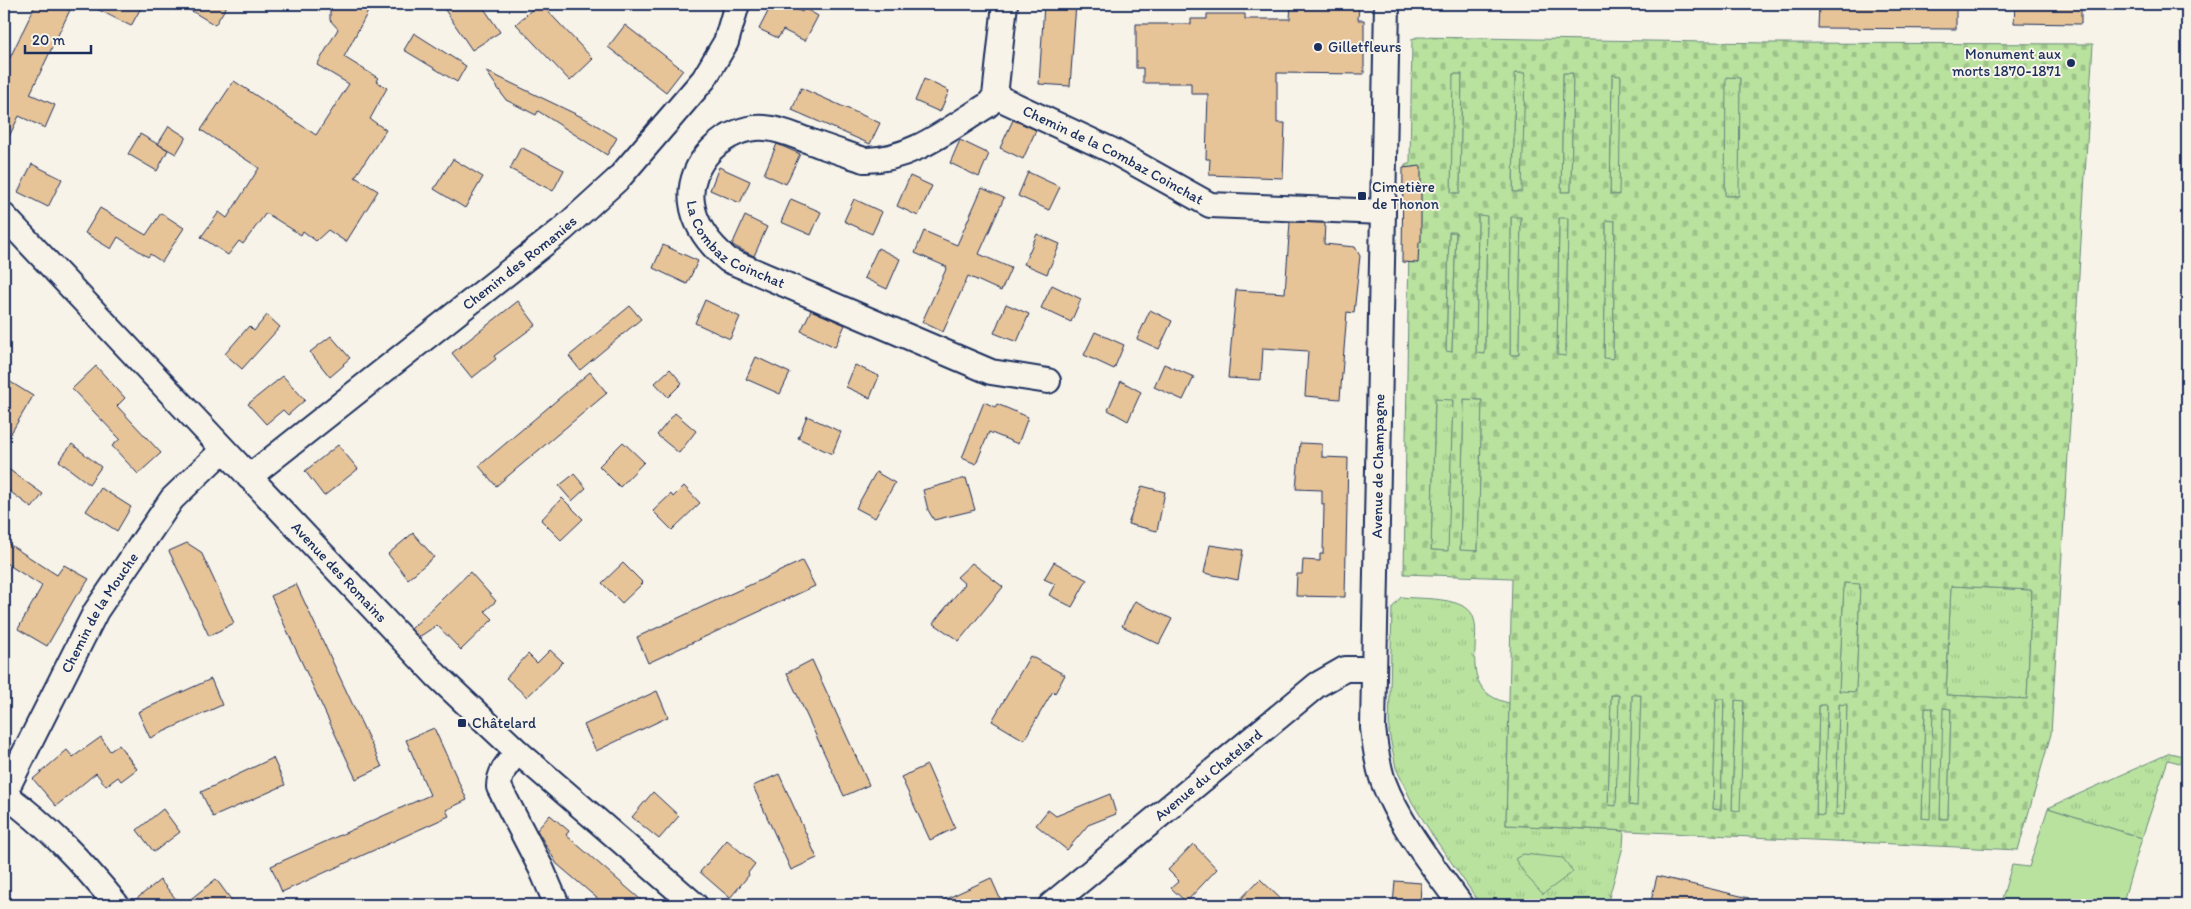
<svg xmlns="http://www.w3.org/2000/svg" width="2191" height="909" font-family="Itim,sans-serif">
<defs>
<pattern id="grass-tufts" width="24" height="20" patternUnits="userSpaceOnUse" patternTransform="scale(1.25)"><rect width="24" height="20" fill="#b8e29e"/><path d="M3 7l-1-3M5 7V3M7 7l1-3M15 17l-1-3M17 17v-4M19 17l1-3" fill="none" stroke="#9ec28a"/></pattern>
<pattern id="cemetery-stones" width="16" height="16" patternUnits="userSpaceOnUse" patternTransform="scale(1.25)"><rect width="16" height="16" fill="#b8e29e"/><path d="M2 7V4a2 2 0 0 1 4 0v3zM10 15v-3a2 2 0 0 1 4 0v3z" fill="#9ec28a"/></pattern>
</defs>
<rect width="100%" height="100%" fill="#f7f3e8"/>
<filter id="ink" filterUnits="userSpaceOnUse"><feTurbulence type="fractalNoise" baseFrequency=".02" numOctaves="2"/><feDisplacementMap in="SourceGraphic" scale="10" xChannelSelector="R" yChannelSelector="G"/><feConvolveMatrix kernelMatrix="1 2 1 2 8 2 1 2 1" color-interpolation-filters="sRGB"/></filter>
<g filter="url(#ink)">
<g fill="url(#grass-tufts)" stroke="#6a887e">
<polygon points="1515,73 1525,73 1523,192 1513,192"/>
<polygon points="1563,73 1573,73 1571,192 1561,192"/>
<polygon points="1452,74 1462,74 1460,193 1451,193"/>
<polygon points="1612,75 1621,75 1620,195 1610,194"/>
<rect x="1725" y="77" width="15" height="119"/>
<polygon points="1478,215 1487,215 1485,354 1476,354"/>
<polygon points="1511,216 1521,217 1519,355 1510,355"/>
<polygon points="1559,217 1568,217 1566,356 1557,356"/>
<polygon points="1606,220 1615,220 1613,359 1604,359"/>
<polygon points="1449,232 1456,232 1452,352 1446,352"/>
<polygon points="1435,399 1453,399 1449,551 1431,550"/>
<polygon points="1464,399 1482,400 1478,551 1460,551"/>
<polygon points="1844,583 1860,583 1856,692 1839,692"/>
<polygon points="1951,586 2032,590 2027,699 1946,695"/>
<path d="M1401 597C1420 599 1445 597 1463 606 1496 621 1446 689 1509 703L1506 825 1624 831 1623 847 1607 905H1481L1433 836 1412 802 1396 768 1389 732 1392 608Z"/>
<polygon points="1632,694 1641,695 1638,806 1629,805"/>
<polygon points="1611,695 1619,695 1617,806 1608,805"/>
<polygon points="1715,699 1724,699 1721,810 1713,809"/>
<polygon points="1735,700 1744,700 1741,811 1732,811"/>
<polygon points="1839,704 1847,704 1845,815 1836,815"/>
<polygon points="1819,705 1827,705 1825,816 1816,815"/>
<polygon points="1925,708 1933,708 1931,819 1922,819"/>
<polygon points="1942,708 1951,709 1948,819 1940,819"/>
<polygon points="2170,753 2187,757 2187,765 2168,760 2142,838 2048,808"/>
</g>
<path fill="url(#cemetery-stones)" stroke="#6a887e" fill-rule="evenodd" d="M1417 37 1767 43 2093 44 2051 734 2018 850 1506 825 1512 578 1404 574 1409 242 1403 194 1405 164H1410L1412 39ZM1515 73H1525L1522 192H1513ZM1563 73H1573L1571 192H1561ZM1453 74H1462L1460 193H1451ZM1612 75 1621 76 1619 195 1610 194ZM1726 77 1740 78 1739 196H1725ZM1478 215 1487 216 1485 354 1476 353ZM1511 217H1521L1519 355H1510ZM1559 218H1568L1566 356 1557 355ZM1606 220 1615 221 1613 359 1604 358ZM1449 232H1456L1452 352 1446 351ZM1435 399 1453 400 1448 551 1431 550ZM1464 399 1482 400 1478 551 1460 550ZM1844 583 1860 584 1856 692 1839 691ZM1951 586 2032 590 2027 699 1946 695ZM1611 695H1619L1616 806 1608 805ZM1632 695H1641L1637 806 1629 805ZM1716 699H1724L1721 810 1713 809ZM1735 700 1744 701 1740 811 1732 810ZM1839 704 1847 705 1844 815 1836 814ZM1819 705H1827L1824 816 1816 815ZM1925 708H1933L1930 819 1922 818ZM1943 708 1951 709 1948 819H1940Z"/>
<g fill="#b8e29e" stroke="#6a887e">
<polygon points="2048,808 2142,838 2122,905 2000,905 2012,865 2029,867"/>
<polygon points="1523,854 1563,858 1573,872 1543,894 1527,877 1515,859"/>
</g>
<g fill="#e7c398" stroke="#1b2f5e">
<polygon points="36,4 57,4 70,10 30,94 55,105 45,128 19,116 4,147 4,70"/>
<polygon points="87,4 143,4 131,26"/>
<polygon points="180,4 228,4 215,25"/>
<polygon points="330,4 372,4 344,57 378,78 376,81 387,88 370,119 386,130 355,177 378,191 346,242 328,230 316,241 303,231 301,235 266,213 243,244 239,241 228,255 201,237 219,212 227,218 259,168 201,130 234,81 316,135 349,84 317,65 338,29 330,20"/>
<polygon points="441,4 481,4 500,32 472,50"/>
<polygon points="538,4 541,4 593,59 570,81 516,24"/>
<polygon points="772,4 785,4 802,12 804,8 818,16 805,41 783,30 778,38 759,29"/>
<polygon points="1044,4 1076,4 1070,86 1039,84"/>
<polygon points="1291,4 1359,4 1358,20 1364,20 1364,74 1277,73 1277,123 1285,123 1283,178 1209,175 1210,159 1206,159 1208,94 1191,94 1191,83 1143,83 1143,68 1136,68 1136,24 1191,24 1191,19 1207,19 1207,14 1245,14 1245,19 1290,19"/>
<polygon points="1819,4 1956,4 1956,29 1818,28"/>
<polygon points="2015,4 2081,4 2081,24 2014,23"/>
<polygon points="625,25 683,70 666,92 608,47"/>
<polygon points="414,33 466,66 457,82 404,50"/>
<polygon points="486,71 588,120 617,138 607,155 538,111 536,115 506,100"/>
<polygon points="924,79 949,91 940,112 915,101"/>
<polygon points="801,88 880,123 870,144 792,110"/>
<polygon points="1013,120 1036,130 1023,159 1000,148"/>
<polygon points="169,126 186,137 176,154 158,144"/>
<polygon points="140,134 168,150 157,171 128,154"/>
<polygon points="960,140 989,154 979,177 950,163"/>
<polygon points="777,144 800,154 786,184 764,174"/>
<polygon points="521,147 564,170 553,191 510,169"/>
<polygon points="453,159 483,177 465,208 434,189"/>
<polygon points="32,164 62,179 48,207 18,192"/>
<polygon points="1421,166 1421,242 1419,242 1418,263 1402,262 1403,168"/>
<polygon points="719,167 750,181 740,203 710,190"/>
<polygon points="1028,172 1060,187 1049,210 1018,196"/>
<polygon points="910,176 932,186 918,216 897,206"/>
<polygon points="982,188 1004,198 979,254 1011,268 1001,291 968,276 943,332 922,322 947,267 915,253 924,231 957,245"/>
<polygon points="791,199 821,212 811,235 781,222"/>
<polygon points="854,199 882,212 872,234 844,221"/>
<polygon points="100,208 146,235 161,213 184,228 162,262 150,254 148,257 118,237 111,249 85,233"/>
<polygon points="745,216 767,227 754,256 732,245"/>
<polygon points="1290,222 1325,223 1324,244 1355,247 1360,256 1354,313 1347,312 1340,399 1305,396 1308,351 1263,348 1261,380 1228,378 1236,290 1285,293"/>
<polygon points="1037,234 1060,244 1047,274 1024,264"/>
<polygon points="663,245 698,261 687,284 653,268"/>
<polygon points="878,248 900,259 887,289 864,278"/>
<polygon points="1052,285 1081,299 1071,322 1041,308"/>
<polygon points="705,300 740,317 730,339 695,323"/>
<polygon points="518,301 536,325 494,356 496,359 472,378 452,353"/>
<polygon points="1006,304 1029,314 1017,342 994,333"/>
<polygon points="630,306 641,319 580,370 569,356"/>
<polygon points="811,310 845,325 835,347 801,331"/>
<polygon points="1150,310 1172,321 1159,349 1137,339"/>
<polygon points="267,315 280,327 242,369 225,354 249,326 254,331"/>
<polygon points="1095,332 1124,345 1114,369 1084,355"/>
<polygon points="331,336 350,358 343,364 344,365 330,377 310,352"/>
<polygon points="756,357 790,373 780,394 746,379"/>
<polygon points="1164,364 1194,377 1183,400 1154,387"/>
<polygon points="855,365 879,376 870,398 846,387"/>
<polygon points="96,366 125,398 117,406 161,453 138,474 112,446 120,439 72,389"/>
<polygon points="670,369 682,383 668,397 655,383"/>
<polygon points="590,372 607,393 496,486 479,466"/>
<polygon points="283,376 305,400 288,415 283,410 266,424 248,404"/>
<polygon points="4,378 33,396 4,445"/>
<polygon points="1121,381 1141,392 1128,421 1108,410"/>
<polygon points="984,402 995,407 997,404 1028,417 1018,444 989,432 976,464 962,458"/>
<polygon points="675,413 696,431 679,453 657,435"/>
<polygon points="807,416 841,432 832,454 798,438"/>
<polygon points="623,442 644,462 620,487 599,466"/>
<polygon points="1300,443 1322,444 1322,457 1348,458 1345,597 1296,596 1297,574 1302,574 1303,560 1320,561 1320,554 1323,554 1324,504 1322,504 1322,490 1296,489"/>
<polygon points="72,444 101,467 89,484 59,461"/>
<polygon points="338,445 358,469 324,496 305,471"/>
<polygon points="4,466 43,494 32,508 4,487"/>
<polygon points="876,472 895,483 875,518 856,508"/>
<polygon points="574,474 586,488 572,501 559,486"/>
<polygon points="966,478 975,510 934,520 928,510 923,490"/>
<polygon points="684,486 700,503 672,530 653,511 671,494 673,497"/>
<polygon points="1142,486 1165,492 1157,531 1128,524"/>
<polygon points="101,488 131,507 117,531 86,511"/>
<polygon points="562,498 583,519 561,540 541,520"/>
<polygon points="413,533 434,557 408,579 388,554"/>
<polygon points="4,541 57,575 64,565 89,579 78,595 77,594 47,646 18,629 42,586 4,562"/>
<polygon points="187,543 201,552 234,623 209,636 169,551"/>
<polygon points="1210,545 1243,550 1238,580 1204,573"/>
<polygon points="802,561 815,586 648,663 637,637"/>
<polygon points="1054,562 1087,580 1072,607 1049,595 1055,584 1044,579"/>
<polygon points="623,563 643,583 622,603 602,583"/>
<polygon points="972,563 1003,587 959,641 933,623 965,584 957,577"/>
<polygon points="470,572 496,601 485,611 493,619 461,650 437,625 419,637 411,629"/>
<polygon points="296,584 382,767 356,779 271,596"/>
<polygon points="1135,601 1172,619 1159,644 1122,626"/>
<polygon points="550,650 563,662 527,697 506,678 528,654 537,663"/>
<polygon points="1030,656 1065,675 1055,693 1053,691 1024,740 992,721"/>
<polygon points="812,660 869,785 844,796 787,673"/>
<polygon points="211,679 222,705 150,738 138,712"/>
<polygon points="657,691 668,717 596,751 584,725"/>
<polygon points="434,728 467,800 446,810 449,816 282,892 271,866 430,795 406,740"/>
<polygon points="101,737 110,751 119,745 137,769 121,781 118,777 106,786 96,773 56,806 33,779 67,750 73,757"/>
<polygon points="273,758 285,785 213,817 201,792"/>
<polygon points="927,765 955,828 930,840 901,777"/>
<polygon points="779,774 817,858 791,870 753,786"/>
<polygon points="653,792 679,816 659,839 632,817"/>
<polygon points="1110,794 1116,814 1088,825 1067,850 1036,825 1048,810 1056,816"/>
<polygon points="163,809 180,832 154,852 137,830"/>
<polygon points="550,815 569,831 566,835 647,905 605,905 557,864 537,830"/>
<polygon points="727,840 755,864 748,873 749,875 730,898 700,872"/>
<polygon points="1193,844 1217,869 1186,902 1171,888 1179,881 1168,870"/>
<polygon points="1657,876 1749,898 1748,905 1650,905"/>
<polygon points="991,878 1003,905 933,905"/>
<polygon points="216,879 235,905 183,905"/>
<polygon points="1260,879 1287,905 1235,905"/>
<polygon points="160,880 181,905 130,905 130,904"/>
<polygon points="1395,881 1421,883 1420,905 1393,905"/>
</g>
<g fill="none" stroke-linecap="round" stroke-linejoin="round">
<defs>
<g id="street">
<path id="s1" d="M1005 4 995 96 988 105C950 128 910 161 864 160 846 154 827 148 809 141 795 136 781 129 765 128 726 125 686 163 692 203 695 227 710 245 728 260L991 372 1048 381"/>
<path d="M1387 4 1373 728C1375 746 1377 763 1383 781 1400 826 1433 866 1461 905"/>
<path id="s2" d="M995 96 1113 151 1210 205 1383 212"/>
<path id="s3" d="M4 216 436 675 518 752 695 905"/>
<path id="s4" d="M249 477 563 229 618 179 704 79 726 42 737 4"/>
<path d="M518 752C508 763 499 772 499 787L541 868 557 905"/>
<path id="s5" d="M4 794 96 611 172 499 223 450"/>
<path d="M4 794C49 827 82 862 117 905"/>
<path id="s6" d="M1051 905 1317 685 1345 669H1374"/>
</g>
</defs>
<use href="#street" stroke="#1b2f5e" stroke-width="28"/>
<use href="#street" stroke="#f7f3e8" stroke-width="24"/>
</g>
</g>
<g fill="#1b2f5e" stroke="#f7f3e8" stroke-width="2">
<circle cx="1318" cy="47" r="5"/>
<circle cx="2071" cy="63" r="5"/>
<rect x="1357" y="191" width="10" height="10" rx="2.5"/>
<rect x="457" y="718" width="10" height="10" rx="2.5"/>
</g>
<g text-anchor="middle" stroke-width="4" stroke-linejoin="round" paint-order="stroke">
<g font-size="15" fill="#1b2f5e" stroke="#f7f3e8" text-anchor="start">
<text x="1328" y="52">Gilletfleurs</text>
<text x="2061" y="59" text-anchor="end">Monument aux<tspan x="2061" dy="17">morts 1870-1871</tspan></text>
<text x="1372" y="192">Cimetière<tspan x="1372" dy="17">de Thonon</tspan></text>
<text x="472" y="728">Châtelard</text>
</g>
<g font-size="15" fill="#1b2f5e" stroke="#f7f3e8">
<text dy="5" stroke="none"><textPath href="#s2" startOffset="132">Chemin de la Combaz Coinchat</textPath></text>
<text dy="5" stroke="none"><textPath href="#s1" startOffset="528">La Combaz Coinchat</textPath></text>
<text dy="5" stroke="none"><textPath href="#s4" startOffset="345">Chemin des Romanies</textPath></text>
<text transform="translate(1378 466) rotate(-89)" y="5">Avenue de Champagne</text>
<text dy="5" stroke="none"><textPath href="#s3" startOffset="489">Avenue des Romains</textPath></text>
<text dy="5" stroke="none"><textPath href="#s5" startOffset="205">Chemin de la Mouche</textPath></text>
<text dy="5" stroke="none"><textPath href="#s6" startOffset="204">Avenue du Chatelard</textPath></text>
</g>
</g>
<rect width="2191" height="909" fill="none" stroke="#f7f3e8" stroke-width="20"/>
<rect x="10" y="10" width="2171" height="889" fill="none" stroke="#1b2f5e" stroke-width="2" filter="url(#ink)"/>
<path d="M25 45v8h66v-8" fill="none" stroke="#1b2f5e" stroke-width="2.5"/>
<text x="32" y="45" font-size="15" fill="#1b2f5e" stroke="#f7f3e8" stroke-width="4" paint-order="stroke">20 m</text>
</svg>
